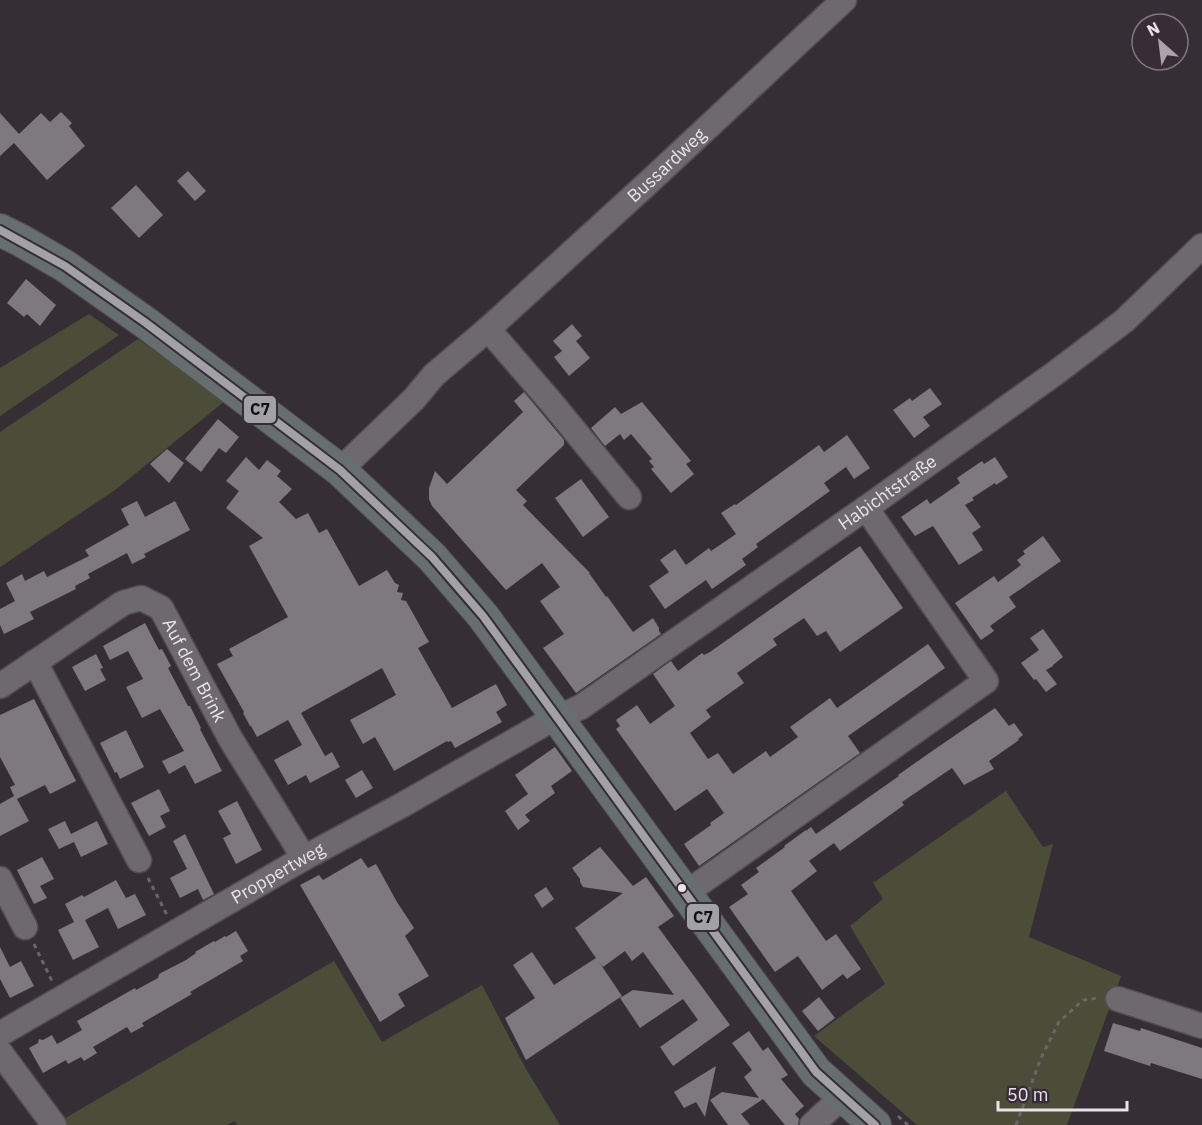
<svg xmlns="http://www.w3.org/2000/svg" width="1202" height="1125" font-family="'IBM Plex Sans',sans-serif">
<rect width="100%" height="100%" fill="#352f35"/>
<g fill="#4b4d39">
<polygon points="89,314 119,335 0,416 0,368"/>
<polygon points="138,339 225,401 115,490 0,567 0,432"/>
<polygon points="1006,791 1043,847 1053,844 1029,937 1121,976 1067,1125 917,1125 814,1036 885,984 850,926 883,899 873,883"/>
<polygon points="334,961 382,1042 482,985 526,1069 560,1125 237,1125 235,1121 227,1125 65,1125 62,1120"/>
</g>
<g fill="#7e797e">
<polygon points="61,112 72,123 69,126 85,146 47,180 14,143 0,156 0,113 19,134 41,113 50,122"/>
<polygon points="188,171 206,191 195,201 177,181"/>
<polygon points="136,185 163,215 139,238 111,208"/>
<polygon points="26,279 56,305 40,326 27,314 24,317 7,303"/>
<polygon points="572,324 582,336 576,341 590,358 569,376 554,357 562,351 553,341"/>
<polygon points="930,388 942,404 923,417 930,426 914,438 893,410 910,398 912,401"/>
<polygon points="524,392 564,440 564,445 516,490 527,501 523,505 590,573 589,573 606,597 607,596 633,632 653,618 659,628 659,631 661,634 576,693 543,648 564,634 540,601 560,587 542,563 506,590 432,506 429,499 429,488 435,471 447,484 523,412 514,401"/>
<polygon points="642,402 691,461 686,464 694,474 671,493 651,469 654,467 649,461 652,459 631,434 624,440 620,434 605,446 591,428 615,407 621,414"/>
<polygon points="218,419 239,437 226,453 219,448 201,472 185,459"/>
<polygon points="847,435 870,468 854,479 846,467 824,483 830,491 756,544 758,547 742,559 746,565 712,589 706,580 665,609 649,586 669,572 660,560 675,549 686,565 709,548 711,551 736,534 721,513 735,504 736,505 819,445 824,452"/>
<polygon points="167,449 184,463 169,483 150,464"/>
<polygon points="246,457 259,470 267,460 281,471 277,476 292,489 279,502 296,519 308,513 319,533 327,529 359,586 387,570 395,583 399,585 397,592 403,593 401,600 406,601 429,642 418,648 452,708 496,684 507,705 496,712 502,722 455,748 451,741 448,742 447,741 394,771 375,737 363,744 350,720 396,695 382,668 301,713 325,756 332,752 340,767 310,783 306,775 288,785 274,760 302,745 288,720 257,737 251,726 250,726 243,713 244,712 217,664 233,656 229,649 288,617 249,546 263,538 226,508 239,491 226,481"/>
<polygon points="995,457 1008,477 996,485 995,483 972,498 974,500 965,505 981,527 972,533 983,550 959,565 933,526 915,536 901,517 927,499 930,504 960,483 957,478 982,461 984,464"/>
<polygon points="581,479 609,517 583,537 555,498"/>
<polygon points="137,501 145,517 175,501 190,530 144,554 146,557 132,564 127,553 88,574 90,578 75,586 76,589 30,612 34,619 4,634 0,625 0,609 15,601 6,583 22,574 25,581 44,571 47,577 89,556 85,550 129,525 121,509"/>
<polygon points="1043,536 1061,561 1009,597 1016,607 990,626 994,631 981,640 955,603 994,576 998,582 1021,565 1017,560 1025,554 1023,551"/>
<polygon points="860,546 903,608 840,652 826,631 817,636 804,618 773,639 777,645 737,673 744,683 706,710 711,717 690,733 708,759 718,753 733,774 766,751 770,757 798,737 790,727 830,698 837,708 928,644 945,668 848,736 860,753 699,866 684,844 711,825 710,823 724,813 707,789 675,811 616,729 620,726 616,720 637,705 650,724 675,706 653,674 671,661 678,671 702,653 704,655 710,652"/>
<polygon points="145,623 159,650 162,649 171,666 168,668 188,706 190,706 201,728 200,729 222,771 195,784 185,765 169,774 162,761 184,751 160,709 142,718 126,687 143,679 128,651 110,660 103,646"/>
<polygon points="1043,629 1063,657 1053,665 1053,666 1046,670 1057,684 1046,692 1036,679 1034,680 1021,663 1039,650 1030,638"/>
<polygon points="96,654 103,668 100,669 106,680 85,691 72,667"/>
<polygon points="34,699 76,781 50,794 45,785 17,799 29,821 0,836 0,804 14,796 10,787 15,785 0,757 0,715"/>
<polygon points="995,708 1009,726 1014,723 1023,735 1018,739 1019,740 989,761 994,769 964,785 952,768 902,802 904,805 840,851 834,843 809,861 817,871 791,891 826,941 836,934 861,969 847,979 843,974 822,990 798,956 775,972 729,907 748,894 741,885 759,872 756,868 785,847 784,846 806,830 806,831 811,827 816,834 899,776 898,775 938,747"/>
<polygon points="126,730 144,767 120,779 117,772 115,773 100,743"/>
<polygon points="555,747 572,771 551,786 555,793 525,815 530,821 518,830 505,811 528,794 515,775"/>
<polygon points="362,770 373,788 356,798 345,780"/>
<polygon points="159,789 170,811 160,816 166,827 149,836 131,803"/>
<polygon points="237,801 262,850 236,864 223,838 231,834 218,811"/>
<polygon points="65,821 71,834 97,821 108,844 81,857 74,842 59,849 48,829"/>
<polygon points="185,834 214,894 203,900 198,889 180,898 170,878 187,869 173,841"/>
<polygon points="600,847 633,886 646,877 674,916 658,927 730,1025 673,1066 660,1047 698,1020 683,999 640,1028 620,998 633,990 674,995 643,952 632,961 625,951 603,967 599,962 622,996 526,1060 505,1018 535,998 513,965 532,952 554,985 596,958 575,928 623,893 583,887 580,882 580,879 572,868"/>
<polygon points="42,857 54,879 40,886 47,898 34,904 17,870"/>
<polygon points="361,858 368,868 376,864 397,902 414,928 405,936 429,976 398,994 405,1006 380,1022 300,885 319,875 323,880"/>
<polygon points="116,880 126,898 135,894 146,915 118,929 108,908 85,920 99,947 73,960 58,930 74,922 65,904 82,895 84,897"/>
<polygon points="546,887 554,899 542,908 534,895"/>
<polygon points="236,931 248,951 240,956 243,961 190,992 192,994 142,1023 144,1026 131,1033 127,1027 93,1047 97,1053 84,1061 81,1057 68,1064 66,1060 43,1073 29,1048 38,1043 39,1039 43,1040 52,1035 57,1044 82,1030 77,1021 135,988 136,990 158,978 159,974 186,960 196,953 195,952 214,941 215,942 225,936 226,937"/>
<polygon points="0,947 10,967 21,961 34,986 10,998 0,979"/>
<polygon points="819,997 835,1018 818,1031 802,1011"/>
<polygon points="1113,1023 1140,1031 1141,1028 1202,1048 1202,1079 1151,1063 1150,1066 1104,1051"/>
<polygon points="749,1031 763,1051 768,1047 788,1075 781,1079 804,1106 795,1114 799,1119 798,1125 785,1125 763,1099 741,1114 750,1125 728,1125 710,1100 722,1092 759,1098 744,1077 752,1070 732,1043"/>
<polygon points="716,1066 705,1117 696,1102 684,1108 674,1092"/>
</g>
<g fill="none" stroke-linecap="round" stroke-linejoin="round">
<defs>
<g id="minor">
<polyline points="488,329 551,402 629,497"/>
<path id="s1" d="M340 470 414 399 434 375 488 329 649 182 844 0"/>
<polyline points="35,662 139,860"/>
<path id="s2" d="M0 686 123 603 141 598 161 608 230 738 304 858"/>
<polyline points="0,879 25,927"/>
<polyline points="686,893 986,681 866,508"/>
<polyline points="1118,999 1202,1026"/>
<path id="s3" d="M0 1034 304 858 404 804 544 724 581 707 866 508 1054 374 1124 321 1202 246"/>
<polyline points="0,1052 54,1125"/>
<polyline points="812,1125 843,1096"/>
</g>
<polyline id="major" points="0,230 22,241 65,266 146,323 340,470 432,557 483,616 816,1072 875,1125"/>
</defs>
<use href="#minor" stroke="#524d52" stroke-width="27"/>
<use href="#major" stroke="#524d52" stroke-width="34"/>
<g stroke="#696569" stroke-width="3" stroke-dasharray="4.5 4.5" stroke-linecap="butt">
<polyline points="148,878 167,915"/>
<polyline points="34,944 52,981"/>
<polyline points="898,1116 908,1125"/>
<polyline points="1016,1125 1041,1058 1059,1022 1083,1000 1099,998"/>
</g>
<use href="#minor" stroke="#6d696d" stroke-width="24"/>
<use href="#major" stroke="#676e70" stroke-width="32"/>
<defs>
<polyline id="bus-1" points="0,230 65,266 146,323 340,470 432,557 483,616 816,1072 875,1125"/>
</defs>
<use href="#bus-1" stroke="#372d37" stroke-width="12"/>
<use href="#bus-1" stroke="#a2a2a6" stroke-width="8"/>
</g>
<circle fill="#eae4ea" stroke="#372d37" stroke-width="2" cx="682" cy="888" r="5"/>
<g text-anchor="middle" stroke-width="6" stroke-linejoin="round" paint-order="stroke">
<g font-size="18" fill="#eae4ea" stroke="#372d37">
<text dy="6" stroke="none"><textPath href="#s1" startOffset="447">Bussardweg</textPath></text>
<text dy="6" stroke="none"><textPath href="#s3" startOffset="1041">Habichtstraße</textPath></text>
<text dy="6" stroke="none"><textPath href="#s2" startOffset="260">Auf dem Brink</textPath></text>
<text dy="6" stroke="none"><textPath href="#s3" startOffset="321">Proppertweg</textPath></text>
</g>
</g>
<g stroke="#372d37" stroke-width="2">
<rect x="243" y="395" width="34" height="29" rx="6" fill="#a2a2a6"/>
<rect x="686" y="903" width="34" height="28" rx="6" fill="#a2a2a6"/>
</g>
<g font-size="16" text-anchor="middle" font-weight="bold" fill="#111">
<text x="260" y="415">C7</text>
<text x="703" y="923">C7</text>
</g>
<g transform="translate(1160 42) rotate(332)"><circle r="28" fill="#372d37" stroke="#7f767f" stroke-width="1.5"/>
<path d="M0-4.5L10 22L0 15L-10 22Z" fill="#aba5ab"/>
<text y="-9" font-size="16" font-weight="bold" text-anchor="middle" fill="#eae4ea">N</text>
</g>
<path d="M998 1101v9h129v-9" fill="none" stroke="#eae4ea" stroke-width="3"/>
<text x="1007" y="1101" font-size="18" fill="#eae4ea" stroke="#372d37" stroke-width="4.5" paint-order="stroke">50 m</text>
</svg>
